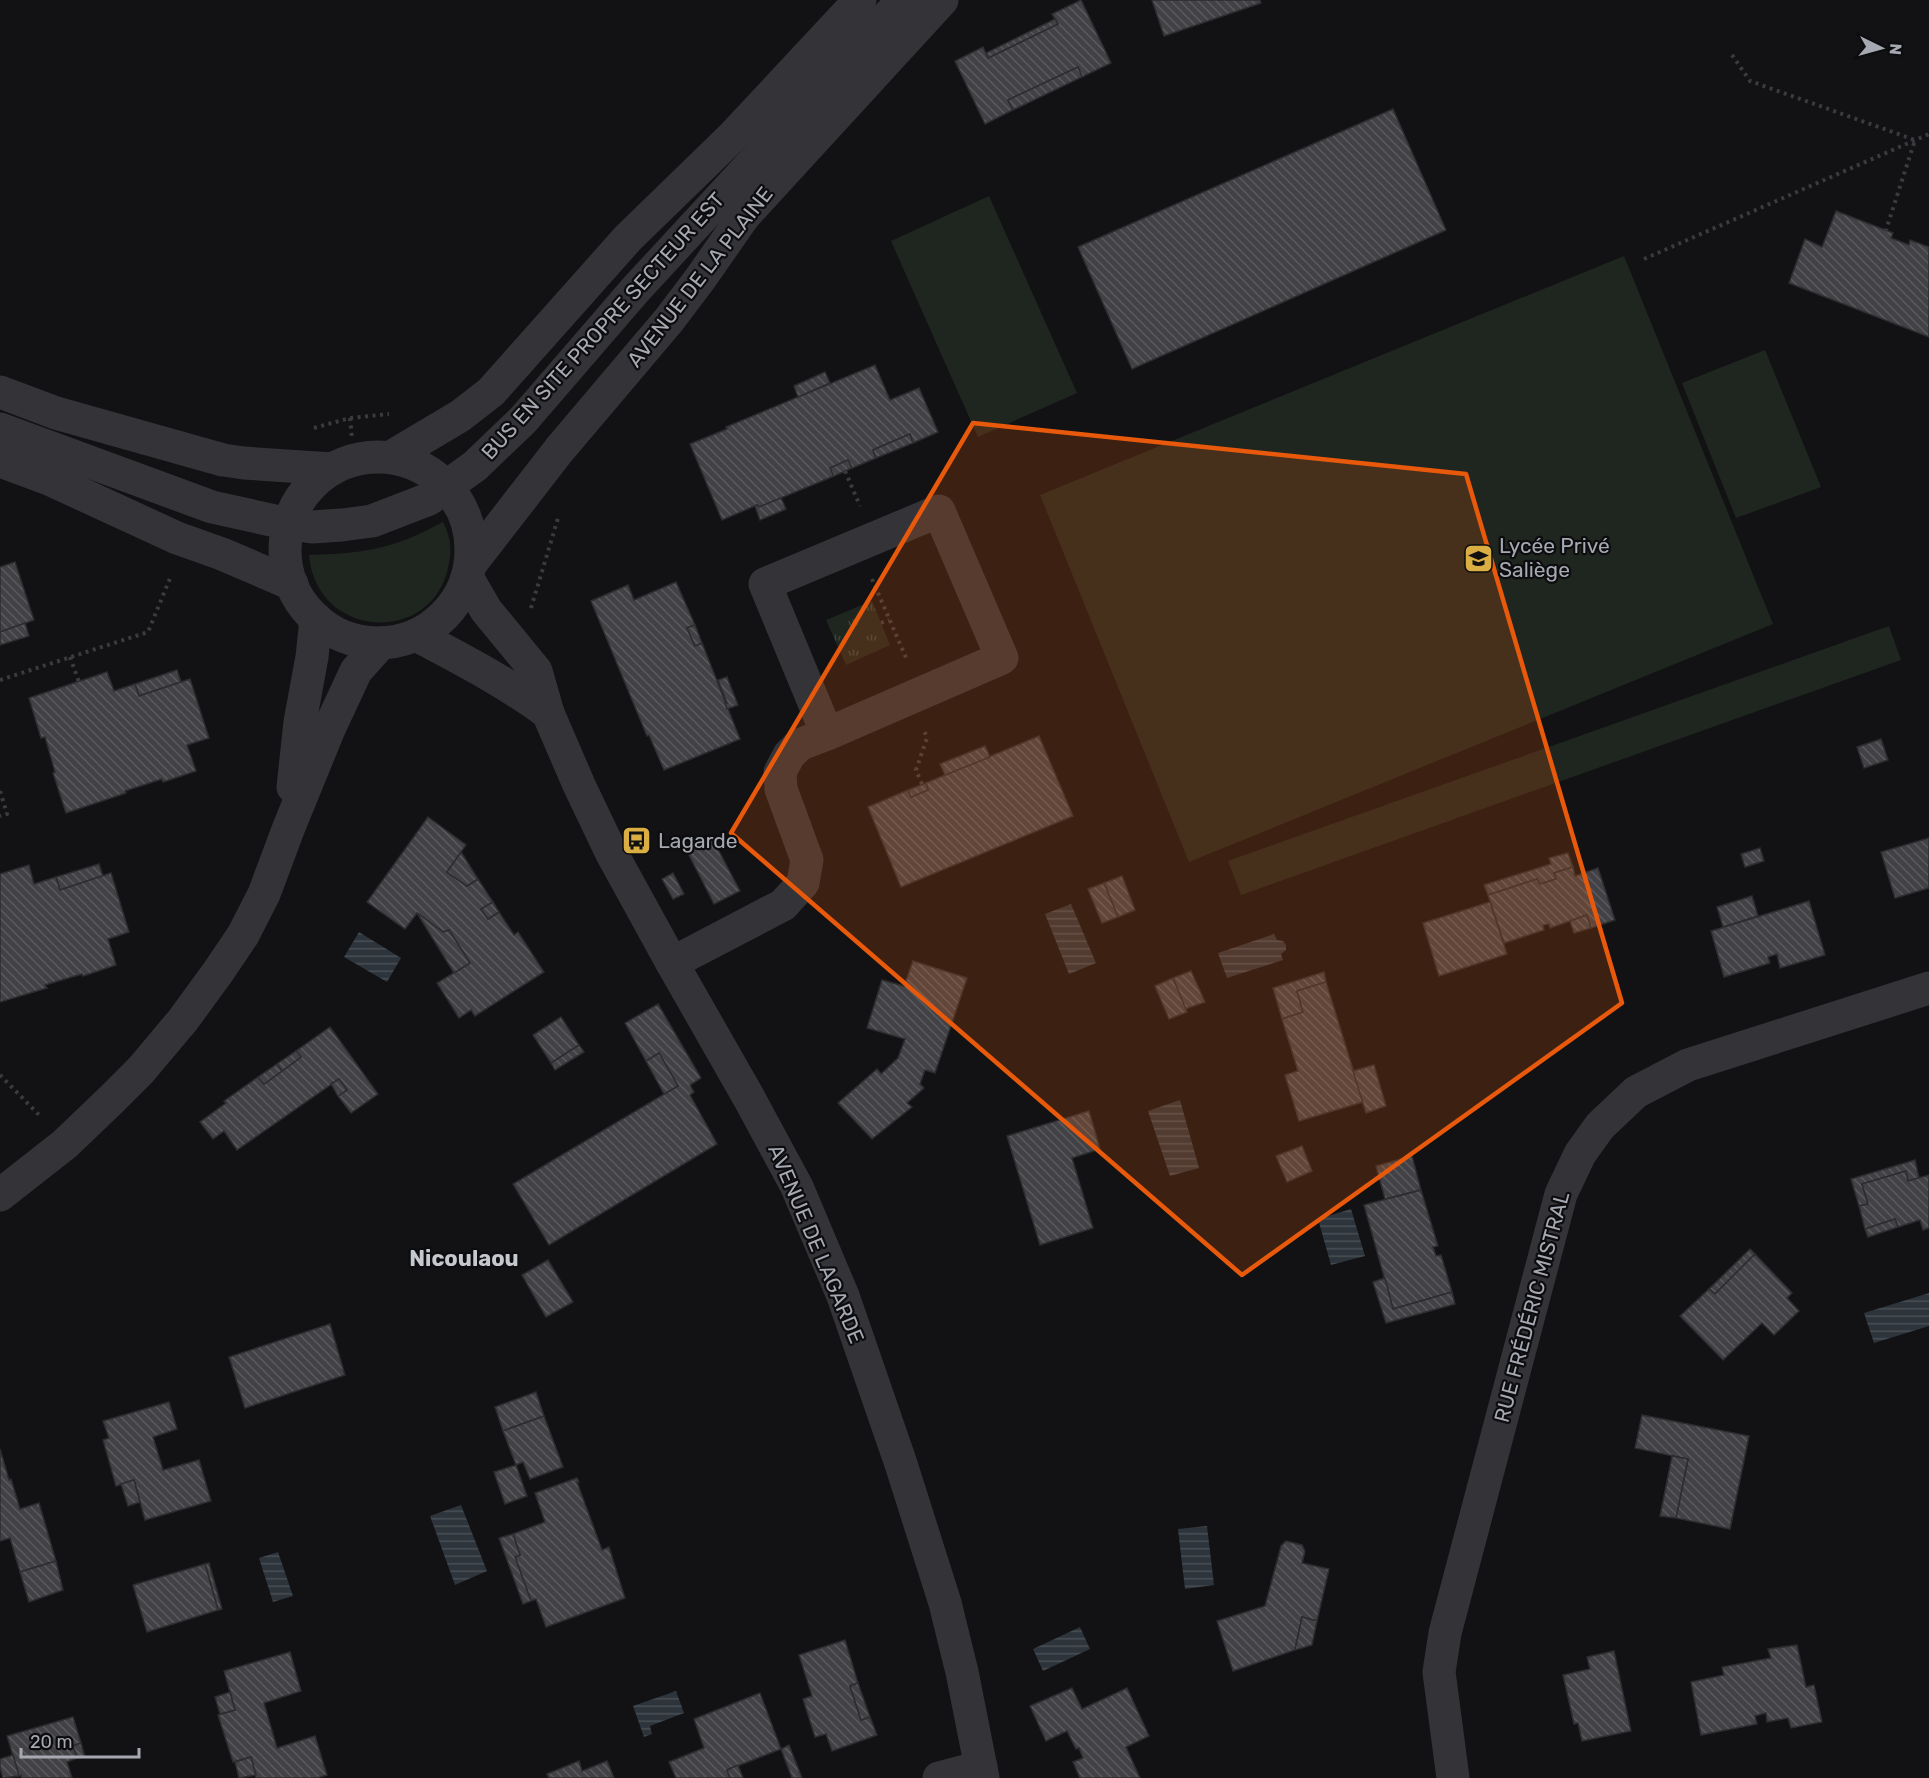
<svg xmlns="http://www.w3.org/2000/svg" width="1929" height="1778" font-family="Rubik,sans-serif">
<defs>
<pattern id="park-tufts" width="24" height="20" patternUnits="userSpaceOnUse" patternTransform="scale(1.5)"><rect width="24" height="20" fill="#1f2620"/><path d="M3 7l-1-3M5 7V3M7 7l1-3M15 17l-1-3M17 17v-4M19 17l1-3" fill="none" stroke="#3d433e"/></pattern>
<pattern id="water-rules" width="6" height="5" patternUnits="userSpaceOnUse" patternTransform="scale(1.5)"><rect width="6" height="5" fill="#2d343b"/><path d="M0 2.5h6" fill="none" stroke="#484f55"/></pattern>
<pattern id="building-back-hatch" width="6" height="6" patternUnits="userSpaceOnUse" patternTransform="scale(1.5)"><rect width="6" height="6" fill="#424246"/><path d="M-1 5l2 2M0 0l6 6M5-1l2 2" fill="none" stroke="#5a5a5e"/></pattern>
</defs>
<rect width="100%" height="100%" fill="#121214"/>
<g fill="#1f2620">
<polygon points="989,196 1077,393 978,437 891,241"/>
<polygon points="1624,256 1773,624 1189,862 1040,495"/>
<polygon points="1765,350 1821,487 1736,518 1682,383"/>
<path d="M443 522C450 535 452 549 449 563 435 647 316 640 309 555 342 554 374 552 405 540 418 535 431 528 443 522Z"/>
<polygon points="1889,626 1901,660 1241,895 1228,861"/>
</g>
<polygon fill="url(#park-tufts)" points="872,601 890,645 846,665 826,620"/>
<g fill="url(#water-rules)">
<polygon points="1071,904 1096,963 1069,974 1045,914"/>
<polygon points="359,932 401,958 387,982 344,957"/>
<polygon points="1274,934 1277,940 1283,941 1286,945 1286,950 1281,954 1283,960 1227,978 1218,953"/>
<polygon points="1180,1100 1199,1168 1170,1176 1148,1111"/>
<polygon points="1351,1209 1365,1256 1331,1265 1318,1219"/>
<polygon points="1929,1293 1929,1326 1874,1343 1864,1313"/>
<polygon points="461,1505 487,1571 455,1585 430,1516"/>
<polygon points="1207,1526 1214,1585 1185,1589 1178,1529"/>
<polygon points="278,1552 293,1596 273,1602 259,1558"/>
<polygon points="1080,1627 1090,1649 1043,1671 1033,1649"/>
<polygon points="676,1691 684,1713 650,1726 652,1734 644,1737 633,1706"/>
</g>
<g fill="url(#building-back-hatch)" stroke="#2d2d2f" stroke-width="1.5">
<polygon points="1081,0 1111,63 1082,77 1078,67 1008,100 1013,110 985,124 955,61 983,47 988,58 1058,24 1052,14"/>
<polygon points="1152,0 1260,0 1261,3 1164,36"/>
<polygon points="1055,19 1058,24 988,58 986,53"/>
<polygon points="1078,67 1082,77 1013,110 1008,100"/>
<polygon points="1393,109 1446,230 1132,369 1078,247"/>
<polygon points="1836,211 1893,233 1891,238 1909,245 1910,240 1929,247 1929,337 1789,283 1805,239 1822,247"/>
<polygon points="875,365 890,400 919,388 938,432 913,443 910,434 873,450 876,458 852,468 848,460 830,468 834,476 759,507 757,505 722,520 690,444 727,429 726,427"/>
<polygon points="825,372 830,383 798,397 794,386"/>
<polygon points="910,434 913,443 876,458 873,450"/>
<polygon points="848,460 852,468 834,476 830,468"/>
<polygon points="781,498 786,509 760,520 755,506 757,505 759,507"/>
<polygon points="15,562 34,620 0,632 0,567"/>
<polygon points="676,582 695,625 687,628 695,646 702,643 740,739 664,770 649,735 647,736 591,601 628,585 634,600"/>
<polygon points="25,623 29,636 0,645 0,632"/>
<polygon points="695,625 702,643 695,646 687,628"/>
<polygon points="177,670 181,682 139,696 135,684"/>
<polygon points="107,672 114,691 135,684 139,696 190,679 209,738 187,745 196,771 163,782 162,779 125,791 126,793 66,813 53,773 55,772 45,737 41,738 29,698"/>
<polygon points="727,677 738,705 727,709 725,703 727,703 718,680"/>
<polygon points="1039,736 1073,816 901,887 868,807 908,790 911,797 928,790 926,783"/>
<polygon points="1881,739 1888,760 1864,768 1857,747"/>
<polygon points="985,746 990,757 945,775 940,764"/>
<polygon points="926,783 928,790 911,797 908,790"/>
<polygon points="428,817 466,845 447,872 467,886 478,879 493,902 481,909 488,919 499,912 514,935 518,932 544,972 475,1016 471,1010 459,1018 437,983 470,963 449,930 443,932 417,913 405,929 367,902"/>
<polygon points="712,838 740,891 714,904 687,851"/>
<polygon points="1929,838 1929,888 1895,898 1881,852"/>
<polygon points="1760,848 1764,861 1745,867 1741,854"/>
<polygon points="461,852 478,879 467,886 447,872"/>
<polygon points="1568,853 1573,867 1554,873 1556,879 1540,884 1537,879 1488,895 1484,885 1551,864 1549,858"/>
<polygon points="99,864 103,876 60,890 56,877"/>
<polygon points="29,865 34,884 56,877 60,890 111,873 129,932 108,939 116,965 83,976 82,974 45,985 47,988 0,1002 0,874"/>
<polygon points="1573,867 1575,876 1598,868 1615,920 1591,928 1587,915 1550,928 1549,924 1543,925 1544,930 1504,943 1488,895 1537,879 1540,884 1556,879 1554,873"/>
<polygon points="673,873 684,894 673,899 662,879"/>
<polygon points="1122,876 1135,910 1118,917 1104,883"/>
<polygon points="1104,883 1118,917 1102,923 1088,889"/>
<polygon points="1752,896 1758,916 1723,927 1717,907"/>
<polygon points="1809,901 1825,955 1780,968 1777,954 1768,957 1770,963 1724,977 1711,931"/>
<polygon points="493,902 499,912 488,919 481,909"/>
<polygon points="1490,902 1507,954 1439,976 1423,923"/>
<polygon points="417,913 443,932 449,930 470,963 454,973"/>
<polygon points="1587,915 1591,928 1574,933 1570,921"/>
<polygon points="913,961 967,978 935,1073 925,1070 920,1084 924,1088 907,1103 912,1107 872,1139 838,1103 877,1069 881,1074 898,1058 905,1039 867,1028 882,980 904,986"/>
<polygon points="1191,971 1205,1002 1185,1009 1173,978"/>
<polygon points="1324,972 1326,982 1297,991 1303,1012 1282,1019 1273,988"/>
<polygon points="1173,978 1187,1012 1169,1019 1155,986"/>
<polygon points="1326,982 1363,1102 1299,1121 1285,1075 1298,1071 1282,1019 1303,1012 1297,991"/>
<polygon points="658,1004 701,1078 690,1085 694,1092 690,1095 717,1144 549,1245 513,1184 678,1086 659,1053 646,1061 625,1023"/>
<polygon points="561,1017 579,1045 551,1063 533,1035"/>
<polygon points="330,1027 378,1094 351,1113 338,1096 347,1090 339,1079 237,1150 224,1131 213,1139 200,1122 226,1103 224,1101 258,1077 264,1084 301,1057 296,1051"/>
<polygon points="579,1045 584,1052 555,1070 551,1063"/>
<polygon points="296,1051 301,1057 282,1071 277,1064"/>
<polygon points="659,1053 678,1086 664,1094 646,1061"/>
<polygon points="277,1064 282,1071 264,1084 258,1077"/>
<polygon points="1374,1065 1386,1106 1366,1113 1353,1071"/>
<polygon points="339,1079 347,1090 338,1096 331,1084"/>
<polygon points="1089,1111 1100,1149 1072,1158 1093,1228 1040,1245 1007,1136"/>
<polygon points="1302,1146 1312,1171 1287,1182 1276,1156"/>
<polygon points="1412,1156 1421,1190 1385,1199 1376,1166"/>
<polygon points="1915,1160 1919,1178 1908,1181 1906,1171 1862,1184 1868,1204 1859,1206 1851,1179"/>
<polygon points="1906,1171 1908,1181 1929,1175 1929,1228 1923,1230 1920,1220 1898,1227 1895,1219 1865,1229 1859,1206 1868,1204 1862,1184"/>
<polygon points="1421,1190 1438,1246 1433,1247 1436,1256 1441,1255 1452,1292 1393,1309 1364,1205"/>
<polygon points="1895,1219 1898,1227 1868,1237 1865,1229"/>
<polygon points="1750,1249 1755,1254 1715,1294 1709,1289"/>
<polygon points="1755,1254 1792,1293 1787,1298 1799,1311 1774,1335 1762,1323 1723,1360 1680,1316 1709,1289 1715,1294"/>
<polygon points="548,1260 573,1302 546,1317 522,1275"/>
<polygon points="1385,1278 1393,1309 1452,1292 1455,1304 1386,1323 1373,1282"/>
<polygon points="330,1324 345,1375 245,1408 229,1357"/>
<polygon points="536,1392 544,1416 503,1431 495,1407"/>
<polygon points="169,1402 177,1429 153,1437 163,1470 199,1460 211,1501 145,1520 134,1480 116,1486 103,1440 109,1438 103,1421"/>
<polygon points="1642,1415 1749,1436 1730,1529 1676,1518 1688,1459 1635,1448"/>
<polygon points="544,1416 563,1467 530,1479 523,1462 516,1465 503,1431"/>
<polygon points="0,1449 9,1480 11,1479 20,1509 39,1503 56,1561 20,1572 10,1538 0,1541"/>
<polygon points="1672,1456 1688,1459 1676,1518 1660,1516"/>
<polygon points="516,1465 527,1496 505,1504 494,1472"/>
<polygon points="577,1478 579,1482 577,1482 602,1550 609,1547 625,1598 546,1627 536,1599 531,1601 515,1557 520,1555 513,1534 545,1522 535,1493"/>
<polygon points="134,1480 140,1502 128,1506 121,1484"/>
<polygon points="513,1534 520,1555 515,1557 531,1601 523,1604 499,1538"/>
<polygon points="1286,1541 1302,1545 1305,1551 1302,1563 1329,1569 1317,1621 1302,1617 1295,1650 1233,1671 1217,1621 1265,1606 1281,1546"/>
<polygon points="56,1561 63,1590 29,1602 20,1572"/>
<polygon points="209,1563 222,1609 218,1610 205,1564"/>
<polygon points="205,1564 218,1610 147,1632 133,1585"/>
<polygon points="1302,1617 1317,1621 1312,1645 1295,1650"/>
<polygon points="845,1640 858,1683 850,1686 861,1720 870,1717 877,1735 832,1751 826,1734 815,1737 803,1699 812,1696 799,1655"/>
<polygon points="1797,1645 1806,1687 1814,1685 1822,1722 1791,1728 1788,1718 1767,1722 1766,1713 1755,1716 1757,1724 1701,1735 1691,1682 1724,1675 1722,1667 1771,1658 1768,1649"/>
<polygon points="1614,1651 1631,1731 1582,1741 1578,1723 1574,1724 1563,1675 1590,1669 1587,1657"/>
<polygon points="290,1652 301,1691 264,1703 277,1748 315,1736 327,1775 317,1778 256,1778 251,1757 233,1762 218,1715 235,1710 224,1671"/>
<polygon points="858,1683 870,1717 861,1720 850,1686"/>
<polygon points="1072,1688 1082,1709 1127,1688 1149,1736 1126,1747 1140,1778 1080,1778 1073,1762 1083,1758 1079,1748 1076,1749 1067,1731 1046,1741 1030,1706"/>
<polygon points="230,1692 235,1710 220,1714 215,1697"/>
<polygon points="760,1693 781,1749 727,1770 730,1778 676,1778 669,1762 704,1748 694,1719"/>
<polygon points="73,1717 81,1743 73,1746 77,1758 67,1762 72,1778 22,1778 21,1775 19,1776 7,1736"/>
<polygon points="81,1743 85,1757 77,1758 73,1746"/>
<polygon points="789,1745 802,1778 792,1778 781,1749"/>
<polygon points="13,1755 19,1776 3,1778 0,1768 0,1759"/>
<polygon points="251,1757 256,1775 239,1778 235,1762"/>
<polygon points="579,1761 582,1771 607,1761 614,1778 549,1778 547,1774"/>
<polygon points="738,1765 743,1778 730,1778 727,1770"/>
</g>
<g fill="none" stroke-linecap="round" stroke-linejoin="round">
<g stroke="#3a3b3f" stroke-width="4" stroke-dasharray="3 4.5" stroke-linecap="butt">
<polyline points="1732,55 1750,81 1915,140 1886,230"/>
<polyline points="1644,259 1929,134"/>
<polyline points="350,418 352,438"/>
<polyline points="314,428 350,418 389,414"/>
<polyline points="845,471 860,506"/>
<polyline points="872,579 907,660"/>
<polyline points="531,608 559,515"/>
<polyline points="881,623 889,620"/>
<polyline points="70,657 79,682"/>
<polyline points="0,680 148,632 171,576"/>
<polyline points="922,784 916,770 927,738 924,730"/>
<polyline points="0,791 7,814 0,816"/>
<polyline points="0,1075 41,1117"/>
</g>
<g stroke="#343438" stroke-width="33">
<polyline points="0,392 56,413 223,460 244,463 332,469"/>
<polyline points="0,429 212,507 289,524 312,527 342,525 372,521 429,499 475,466 523,420 636,289 903,0"/>
<polyline points="391,457 460,416 491,392 628,238 733,136 860,0"/>
<circle cx="378" cy="550" r="93"/>
<polyline points="0,461 49,479 177,538 222,554 292,584"/>
<polygon points="939,511 1002,658 827,734 765,584"/>
<polyline points="470,565 559,450 669,320 700,279 744,216 942,0"/>
<polyline points="467,577 486,610 536,671 548,713 579,785 611,852 672,963 749,1098 797,1187 843,1296 901,1464 945,1603 962,1672 983,1778"/>
<path d="M416 635C461 659 506 682 548 713"/>
<polyline points="293,787 300,722 312,657 316,619"/>
<polyline points="672,963 783,905 803,883 807,860 781,789 780,772 789,755 799,745 827,734"/>
<polyline points="0,1195 65,1144 112,1099 141,1070 183,1020 218,972 243,935 264,894 289,827 329,729 356,671 381,643"/>
<polyline points="939,1778 981,1767"/>
<polyline points="1453,1778 1439,1672 1445,1633 1561,1194 1580,1154 1600,1126 1636,1092 1688,1065 1929,988"/>
</g>
</g>
<path fill="#e8590c" fill-opacity="0.2" stroke="#e8590c" stroke-width="4.5" stroke-linejoin="round" d="M973 423 1466 474 1622 1003 1242 1275 731 833Z"/>
<defs>
<symbol id="school-square" viewBox="-11 -11 22 22"><rect x="-9" y="-9" width="18" height="18" rx="4" fill="#dbae43" stroke="#0d0d0f"/><path d="M0-5L7-2L0 1L-7-2ZM-4 1L0 2.5L4 1V4Q0 6-4 4Z" fill="#111"/></symbol>
<symbol id="bus-square" viewBox="-11 -11 22 22"><rect x="-9" y="-9" width="18" height="18" rx="4" fill="#dbae43" stroke="#0d0d0f"/><path d="M-5-6H5V4H4V6H2V4H-2V6H-4V4H-5ZM-3.5-4V0h7V-4ZM-3.5 1.2v1.5H-2V1.2ZM2 1.2v1.5H3.5V1.2Z" fill="#111"/></symbol>
</defs>
<g fill-rule="evenodd">
<use href="#school-square" x="1462" y="542" width="33" height="33"/>
<use href="#bus-square" x="620" y="824" width="33" height="33"/>
</g>
<g text-anchor="middle" stroke-width="4.5" stroke-linejoin="round" paint-order="stroke">
<g font-size="21" fill="#a6a9b2" stroke="#0d0d0f">
<text transform="translate(700 277) rotate(-52)" y="7">AVENUE DE LA PLAINE</text>
<text transform="translate(603 326) rotate(-48)" y="7">BUS EN SITE PROPRE SECTEUR EST</text>
<text transform="translate(816 1244) rotate(67)" y="7">AVENUE DE LAGARDE</text>
<text transform="translate(1532 1307) rotate(-75)" y="7">RUE FRÉDÉRIC MISTRAL</text>
</g>
<g font-size="21" fill="#a6a9b2" stroke="#0d0d0f" text-anchor="start">
<text x="1499" y="553">Lycée Privé<tspan x="1499" dy="24">Saliège</tspan></text>
<text x="658" y="848">Lagarde</text>
</g>
<g font-size="22" font-weight="bold" fill="#c6c8cf" stroke="#0d0d0f">
<text x="464" y="1266">Nicoulaou</text>
</g>
</g>
<g transform="translate(1881 48) rotate(95)" stroke="#0d0d0f" stroke-width="4.5" paint-order="stroke">
<path d="M0-4.5L10 22L0 15L-10 22Z" fill="#a6a9b2"/>
<text y="-9" font-size="16" font-weight="bold" text-anchor="middle" fill="#a6a9b2">N</text>
</g>
<path d="M21 1748v9h118v-9" fill="none" stroke="#a6a9b2" stroke-width="3"/>
<text x="30" y="1748" font-size="18" fill="#a6a9b2" stroke="#0d0d0f" stroke-width="4.5" paint-order="stroke">20 m</text>
</svg>
